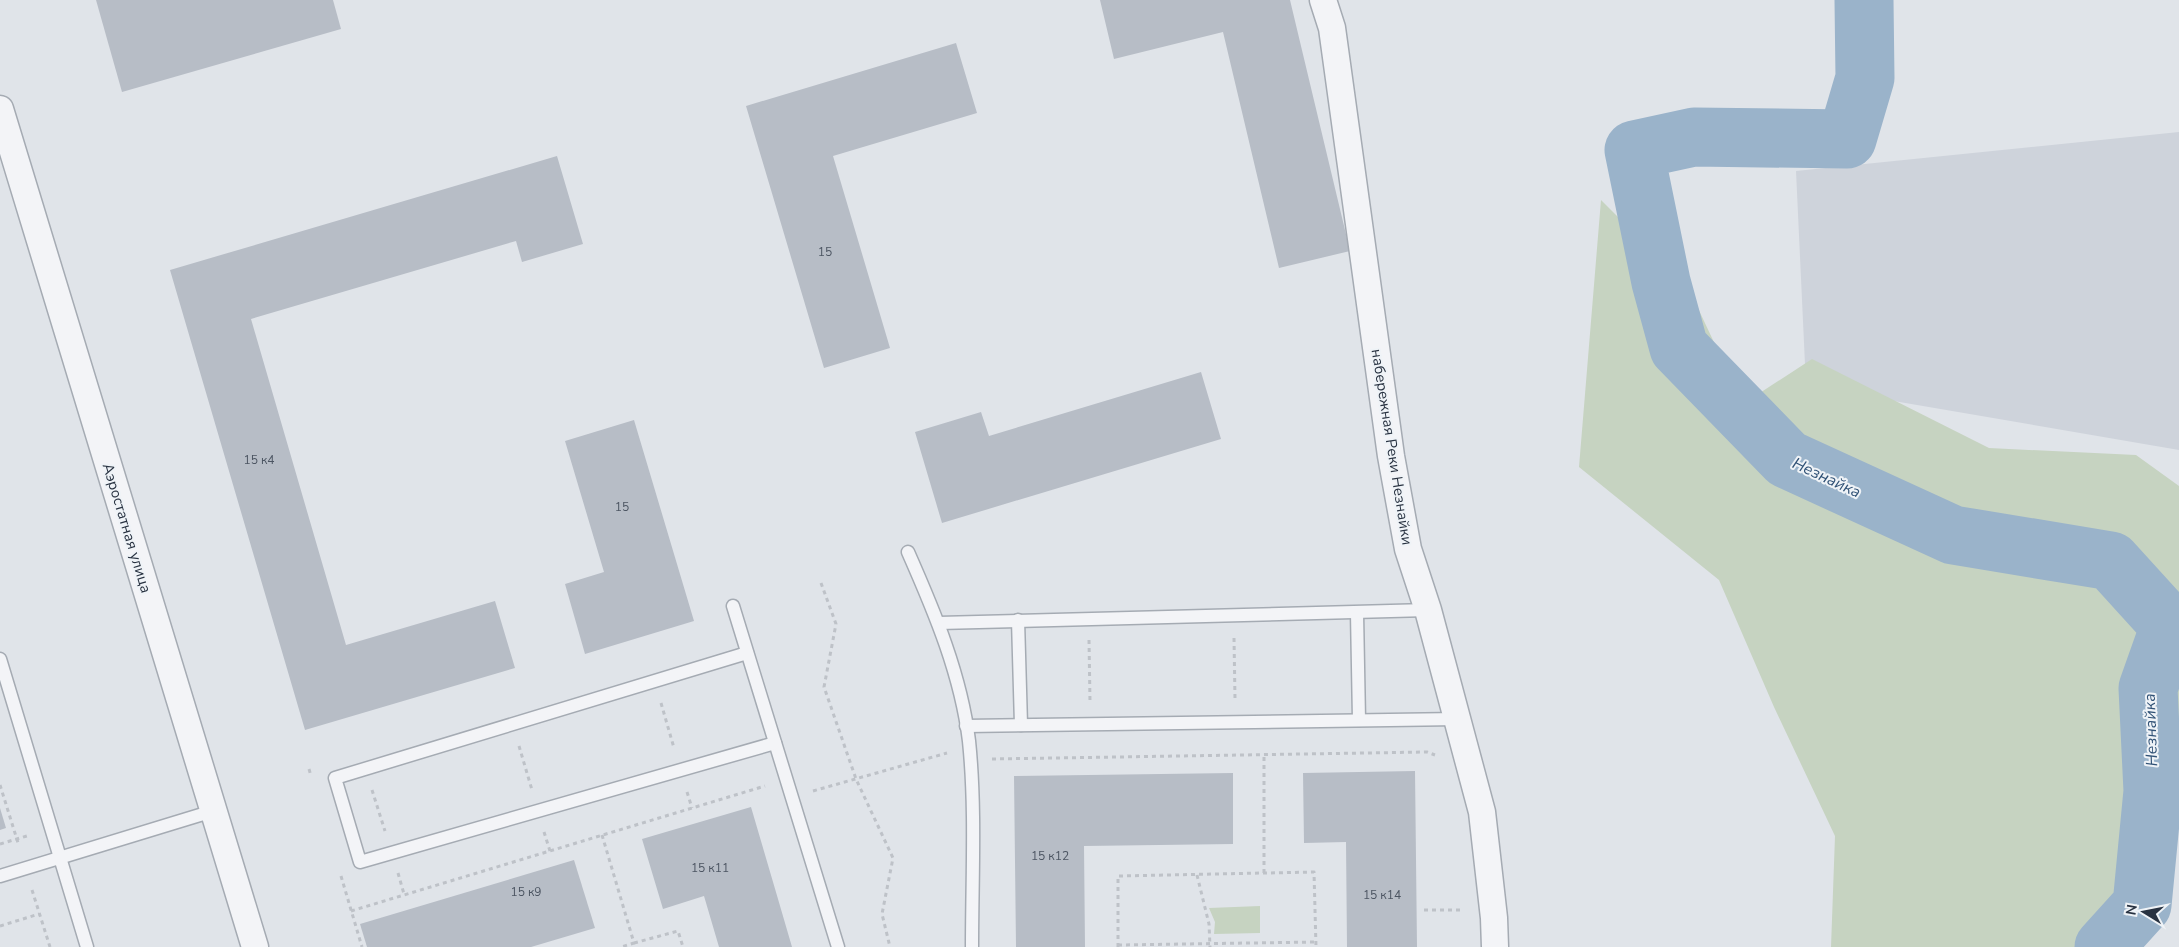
<svg xmlns="http://www.w3.org/2000/svg" width="2179" height="947" font-family="'Nunito Sans',sans-serif">
<rect width="100%" height="100%" fill="#e0e4e9"/>
<polygon fill="#ced3db" points="2179,132 2179,450 1806,386 1796,171"/>
<g fill="#c6d3c1">
<polygon points="1601,200 1688,287 1743,404 1812,359 1989,448 2136,455 2179,486 2179,804 2163,872 2133,947 1831,947 1835,836 1774,707 1719,580 1579,467"/>
<polygon points="1260,906 1260,933 1214,934 1215,922 1209,908"/>
</g>
<g fill="none" stroke-linecap="round" stroke-linejoin="round">
<polyline stroke="#9ab3ca" stroke-width="59" points="1864,0 1865,78 1847,139 1694,137 1634,150 1661,282 1679,348 1787,459 1953,535 2111,561 2170,626 2148,688 2153,791 2142,905 2104,947"/>
</g>
<g fill="#b7bdc6">
<polygon points="96,0 333,0 341,29 122,92"/>
<polygon points="1100,0 1290,0 1350,251 1279,268 1223,32 1114,59"/>
<polygon points="956,43 977,113 833,156 890,348 824,368 746,106"/>
<polygon points="557,156 583,244 522,262 516,241 251,319 346,645 495,601 515,668 305,730 170,270"/>
<polygon points="1201,372 1221,439 942,523 915,432 981,412 989,436"/>
<polygon points="634,420 694,621 585,654 565,584 604,572 565,441"/>
<polygon points="1415,771 1417,947 1347,947 1346,842 1304,843 1303,773"/>
<polygon points="1233,773 1233,844 1084,846 1085,947 1016,947 1014,776"/>
<polygon points="751,807 778,899 792,947 719,947 704,896 663,909 642,839"/>
<polygon points="0,808 6,828 0,830"/>
<polygon points="574,860 595,928 531,947 367,947 360,924"/>
</g>
<g fill="none" stroke-linecap="round" stroke-linejoin="round">
<defs>
<g id="service">
<path d="M908 552C935 613 961 675 969 741 976 809 972 879 972 947"/>
<polyline points="733,606 838,947"/>
<polyline points="1357,613 1359,720"/>
<polyline points="1018,620 1021,725"/>
<polyline points="939,623 1428,610"/>
<polyline points="747,653 335,778 360,862 775,743"/>
<polyline points="0,659 87,947"/>
<polyline points="966,726 1458,719"/>
<polyline points="0,876 213,811"/>
</g>
<g id="minor">
<polyline points="1323,0 1332,28 1391,456 1408,549 1428,610 1482,812 1494,918 1495,947"/>
<polyline points="0,109 255,947"/>
</g>
</defs>
<use href="#service" stroke="#a5abb3" stroke-width="15"/>
<use href="#minor" stroke="#a5abb3" stroke-width="29"/>
<g stroke="#bec2c8" stroke-width="3" stroke-dasharray="4 4" stroke-linecap="butt">
<polyline points="821,583 836,624 824,687 856,779 893,858 882,914 890,947"/>
<polyline points="1234,638 1235,699"/>
<polyline points="1089,640 1090,702"/>
<polyline points="661,703 674,748"/>
<polyline points="519,746 532,790"/>
<polyline points="992,759 1427,752 1435,755"/>
<polyline points="309,769 311,776"/>
<polyline points="0,785 19,846"/>
<polyline points="372,790 385,831"/>
<polyline points="813,791 947,753"/>
<polyline points="687,792 692,808"/>
<polyline points="544,832 550,851"/>
<polyline points="602,835 634,943 621,947"/>
<polyline points="0,844 30,835"/>
<polyline points="398,873 404,894"/>
<polyline points="1264,873 1264,754"/>
<polyline points="1197,875 1209,924 1210,947"/>
<polyline points="341,876 362,947"/>
<polyline points="32,890 50,947"/>
<polyline points="1424,910 1463,910"/>
<polyline points="351,911 765,786"/>
<polyline points="0,926 39,914"/>
<polyline points="634,943 678,931 683,947"/>
<polyline points="1118,945 1316,942"/>
<polyline points="1118,947 1118,876 1314,872 1316,947"/>
</g>
<use href="#service" stroke="#f3f4f7" stroke-width="12"/>
<use href="#minor" stroke="#f3f4f7" stroke-width="26"/>
</g>
<g text-anchor="middle" stroke-width="4" stroke-linejoin="round" paint-order="stroke">
<g font-size="12" fill="#4c5562">
<text x="825" y="256">15</text>
<text x="259" y="464">15 к4</text>
<text x="622" y="511">15</text>
<text x="1050" y="860">15 к12</text>
<text x="710" y="872">15 к11</text>
<text x="526" y="896">15 к9</text>
<text x="1382" y="899">15 к14</text>
</g>
<g font-size="15" fill="#283241" stroke="#eff3f7">
<text transform="translate(1392 447) rotate(81)" y="5">набережная Реки Незнайки</text>
<text transform="translate(127 528) rotate(73)" y="5">Аэростатная улица</text>
</g>
<g font-size="16" font-style="italic" fill="#315276" stroke="#eff3f7">
<text transform="translate(1827 477) rotate(25)" y="6">Незнайка</text>
<text transform="translate(2150 730) rotate(-92)" y="6">Незнайка</text>
</g>
</g>
<g transform="translate(2144 912) rotate(280)" stroke="#eff3f7" stroke-width="4" paint-order="stroke">
<path d="M0-4L9 19L0 12L-9 19Z" fill="#283241"/>
<text y="-8" font-size="14" font-weight="bold" text-anchor="middle" fill="#283241">N</text>
</g>
</svg>
